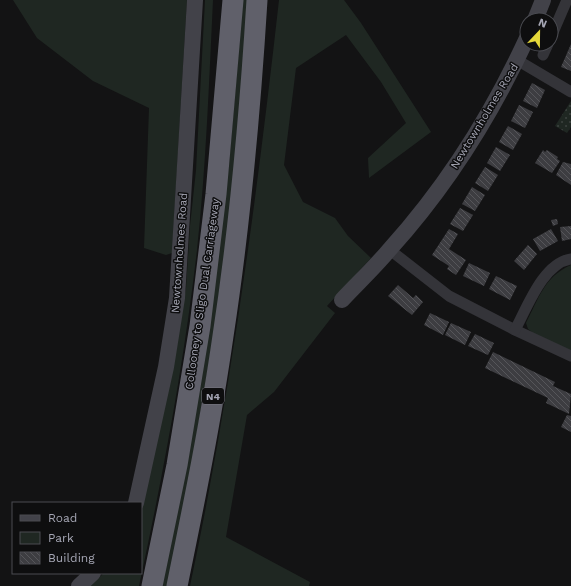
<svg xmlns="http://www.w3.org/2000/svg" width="571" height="586" font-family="'Work Sans',sans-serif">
<defs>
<pattern id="park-dots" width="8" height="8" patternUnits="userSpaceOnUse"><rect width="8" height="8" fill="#1f2722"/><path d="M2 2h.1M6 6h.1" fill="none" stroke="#3d4340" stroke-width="1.8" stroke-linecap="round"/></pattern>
<pattern id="building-back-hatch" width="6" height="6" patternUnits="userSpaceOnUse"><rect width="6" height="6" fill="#3d3d41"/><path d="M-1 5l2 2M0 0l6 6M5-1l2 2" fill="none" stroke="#56565a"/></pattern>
</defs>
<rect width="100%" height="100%" fill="#131314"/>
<g fill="#1f2722">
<polygon points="13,0 187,0 172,253 166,255 144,248 149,108 93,81 37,38"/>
<path d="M205 0H213C209 83 206 167 197 250 184 363 163 475 139 586H90L104 573H141V513L175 357 186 288 190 226 196 170Z"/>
<polygon points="243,0 251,0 223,279 171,586 162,586 182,489 229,164"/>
<path d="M279 0H344L361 23 431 132 369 178 368 158 406 123 381 82 346 35 296 68 284 165 303 202 335 218 348 236 371 258 327 306 335 313 274 392 247 415 226 537 310 582 309 586H190C231 393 257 196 279 0Z"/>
<path d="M571 265V352L533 333 528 329 526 323C539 298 544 277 571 265Z"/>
</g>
<polygon fill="url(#park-dots)" points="571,101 571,127 567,133 555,126"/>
<g fill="url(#building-back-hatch)">
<polygon points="571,44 571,71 561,67"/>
<polygon points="532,83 545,90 537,108 523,101"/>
<polygon points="519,105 533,112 525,128 511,121"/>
<polygon points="508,126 522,134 513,150 499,142"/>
<polygon points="496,147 510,155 500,171 487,163"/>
<polygon points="543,150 545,152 547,150 558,157 557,159 560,161 552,173 535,163"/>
<polygon points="563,162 571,164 571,185 556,175"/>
<polygon points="485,167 498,175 488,191 475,183"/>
<polygon points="472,187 485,195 475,211 462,204"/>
<polygon points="460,208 473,215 463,231 450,224"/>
<polygon points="557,219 558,224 553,226 551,220"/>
<polygon points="571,226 571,239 562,241 560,227"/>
<polygon points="449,229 458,234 449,249 466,260 456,275 447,269 449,266 432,255"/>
<polygon points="551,229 558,241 540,251 533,239"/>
<polygon points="528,245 537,254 524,270 514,261"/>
<polygon points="469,263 490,273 484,286 463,276"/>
<polygon points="496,276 517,286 510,300 489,289"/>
<polygon points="398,285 413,298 416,295 423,302 412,315 388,296"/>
<polygon points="430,313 449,322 443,335 424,325"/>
<polygon points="451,323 471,332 465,345 445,335"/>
<polygon points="475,334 494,343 488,355 468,346"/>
<polygon points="493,352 555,382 553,386 571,394 569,414 546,403 548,398 485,368"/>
<polygon points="567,415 571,416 571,432 561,427"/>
</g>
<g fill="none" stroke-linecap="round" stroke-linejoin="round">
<g stroke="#343439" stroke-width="11">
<polyline points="551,37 567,0"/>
<polyline points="543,55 548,44"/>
<polyline points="517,60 571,92"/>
<polyline points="390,250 449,296 515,330 571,356"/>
<path d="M515 330C527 308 543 263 571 259"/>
</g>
<g stroke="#424249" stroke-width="16">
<polyline points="535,20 543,0"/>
<path d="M342 300C358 283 375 267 390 249 446 187 492 114 527 38"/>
<polyline points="136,503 166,367 177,298 195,0"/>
<polyline points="79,586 93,573"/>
</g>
<g stroke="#60606a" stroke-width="21">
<polyline points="152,586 177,465 200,326 216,194 233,0"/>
<path d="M177 586C194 503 211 420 223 336 240 225 250 113 257 0"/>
</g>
</g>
<g text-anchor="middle" stroke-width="3" stroke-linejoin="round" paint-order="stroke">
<rect fill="#0e0e0f" stroke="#787882" stroke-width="1" x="202" y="388" width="22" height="16" rx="3"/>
<g font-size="10" font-weight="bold" fill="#a5a6b4">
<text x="213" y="400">N4</text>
</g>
<g font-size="11" fill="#a5a6b4" stroke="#0e0e0f">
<text transform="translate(484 116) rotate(-59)" y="4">Newtownholmes Road</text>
<text transform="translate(179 253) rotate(-86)" y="4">Newtownholmes Road</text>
<text transform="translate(202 294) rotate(-82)" y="4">Collooney to Sligo Dual Carriageway</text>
</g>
</g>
<rect x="12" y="502" width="130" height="72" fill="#0e0e0f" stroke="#4a4b51"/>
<rect x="20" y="515" width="20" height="6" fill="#424249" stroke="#4a4b51"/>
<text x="48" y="522" font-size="12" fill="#a5a6b4">Road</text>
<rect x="20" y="532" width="20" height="12" fill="#1f2722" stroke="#4a4b51"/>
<text x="48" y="542" font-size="12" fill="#a5a6b4">Park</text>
<rect x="20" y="552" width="20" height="12" fill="url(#building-back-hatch)" stroke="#4a4b51"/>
<text x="48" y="562" font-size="12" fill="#a5a6b4">Building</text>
<g transform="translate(539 32) rotate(22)"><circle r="19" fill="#0e0e0f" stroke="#4a4b51"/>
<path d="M0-3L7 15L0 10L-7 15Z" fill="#e5d83a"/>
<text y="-6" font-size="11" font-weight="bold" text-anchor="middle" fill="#a5a6b4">N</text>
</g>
</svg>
